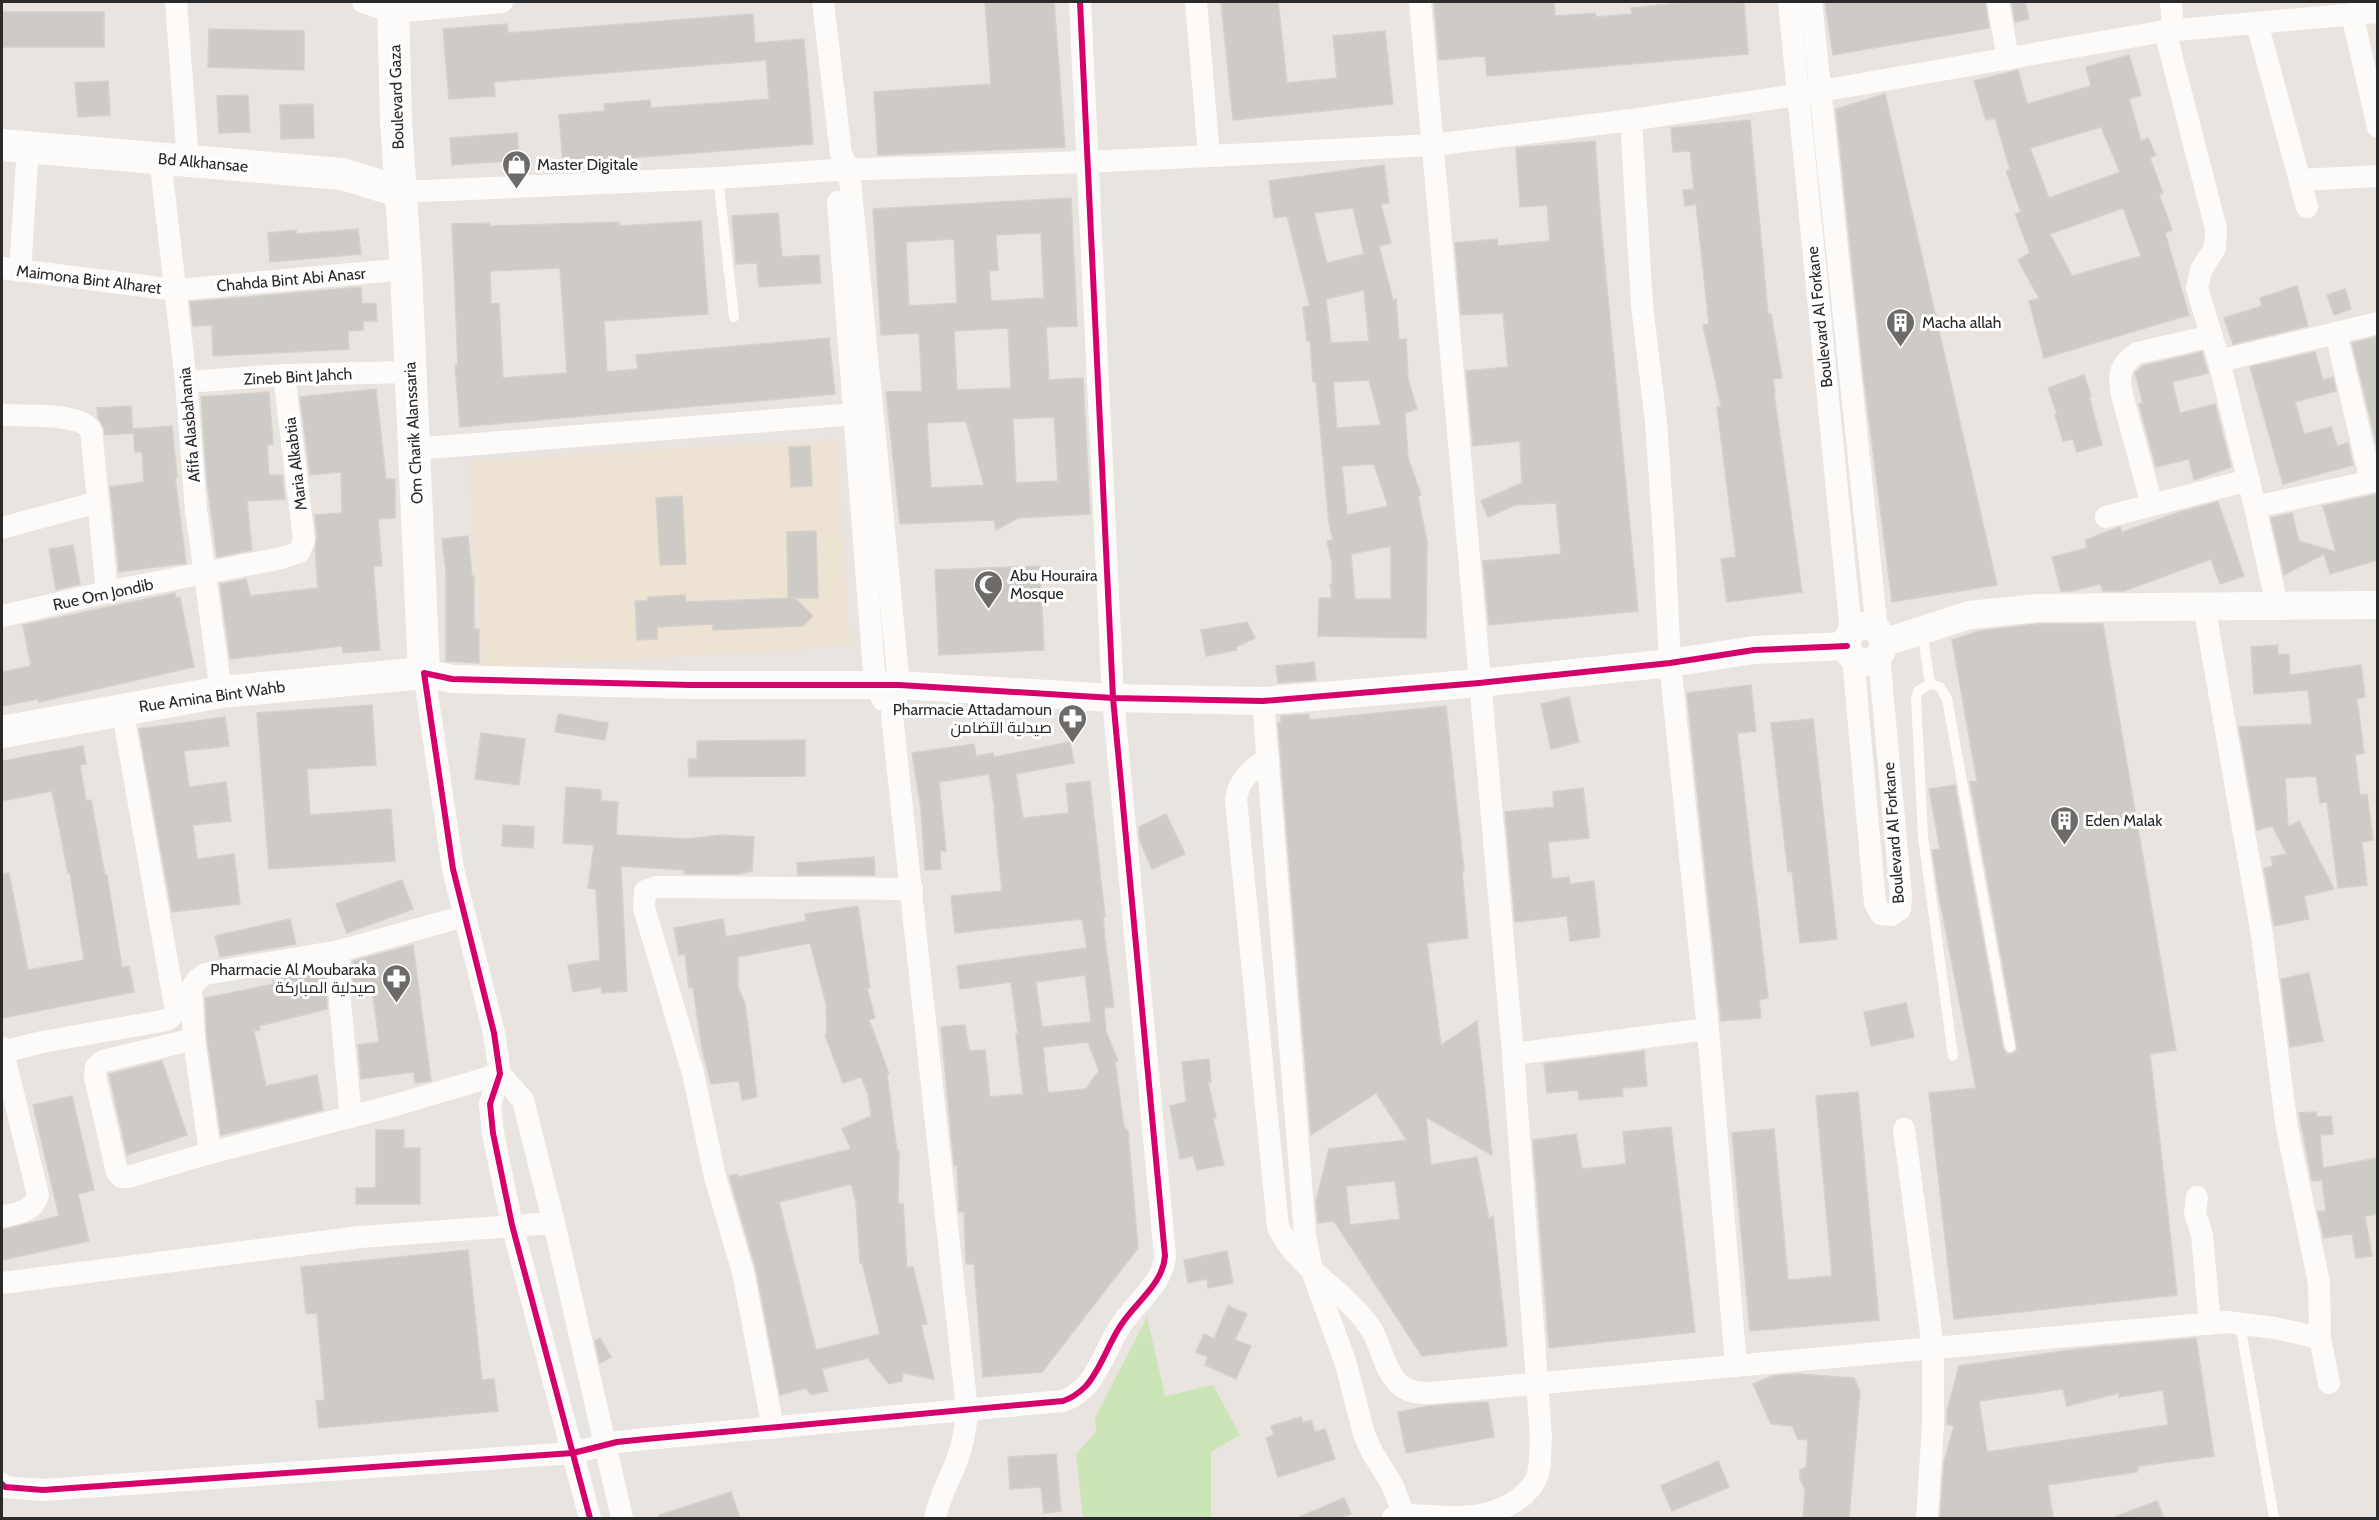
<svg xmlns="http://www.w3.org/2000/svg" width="2379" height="1520" font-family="Cabin,Cairo,sans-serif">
<rect width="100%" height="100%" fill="#e9e4df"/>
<polygon fill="#ece3d3" points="836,439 850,646 483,668 469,461"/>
<polygon fill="#cbe5b6" points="1147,1317 1165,1396 1213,1385 1240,1435 1211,1452 1211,1518 1083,1518 1076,1454 1096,1432 1095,1418"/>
<g fill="#cecac6" stroke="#d4d0cb" stroke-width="1.5" fill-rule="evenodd">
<polygon points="985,2 1054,2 1065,147 878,155 874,92 991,84"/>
<polygon points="1221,2 1278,2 1287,83 1337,78 1333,36 1385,31 1393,104 1233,120"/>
<polygon points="1434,2 1554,2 1555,16 1595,13 1596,17 1632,14 1631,8 1690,2 1744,2 1748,54 1487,76 1485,56 1439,60"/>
<polygon points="1825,2 1985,2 1989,28 1833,55"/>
<polygon points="2012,2 2025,2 2029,19 2015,22"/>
<rect x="2" y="12" width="102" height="35"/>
<polygon points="753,14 755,43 804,39 813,144 563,163 559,115 605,111 604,104 650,100 651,108 769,99 766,60 494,82 495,96 449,99 443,29 507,24 508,33"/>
<polygon points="209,29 304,31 304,70 208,67"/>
<path d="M2129 55 2141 95 2129 99 2141 141 2148 138 2156 155 2150 158 2163 193 2159 194 2172 230 2165 233 2189 315 2044 358 2029 301 2039 298 2018 260 2030 253 2015 214 2021 212 2006 171 2010 169 1995 118 1986 120 1974 81 2018 70 2027 104 2091 86 2086 67ZM2101 127 2120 172 2049 198 2030 148ZM2123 208 2141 256 2072 276 2050 234Z"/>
<polygon points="108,81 110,115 78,117 75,83"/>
<polygon points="1885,94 1997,585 1892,602 1864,380 1836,109"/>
<polygon points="248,95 250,132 219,133 217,96"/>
<polygon points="313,104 314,138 281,139 280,105"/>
<polygon points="1750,120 1768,314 1771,314 1782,378 1773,379 1775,392 1774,393 1802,592 1727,602 1721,559 1736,557 1717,407 1721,406 1703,325 1709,324 1696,204 1685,206 1683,190 1694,189 1690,151 1673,152 1671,128"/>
<polygon points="517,133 519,160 452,165 450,138"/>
<polygon points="1595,141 1601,225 1638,611 1489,625 1483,561 1561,554 1556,503 1515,505 1488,517 1481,501 1522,483 1520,441 1473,446 1466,371 1508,367 1503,313 1461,315 1455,243 1497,239 1498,246 1550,241 1547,205 1520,207 1516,148"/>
<path d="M1384 165 1389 203 1381 204 1391 243 1379 246 1393 300 1396 299 1399 340 1406 339 1408 379 1417 409 1405 413 1408 458 1421 495 1418 496 1427 542 1426 638 1318 636 1319 598H1332L1330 584H1332V563L1327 541 1333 540 1329 523 1316 382H1313L1310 341H1307L1303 307 1310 306 1287 216 1274 218 1269 181ZM1353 208 1364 254 1327 263 1314 213ZM1364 290 1369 341 1331 343 1326 299ZM1369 380 1381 425 1337 428 1333 382ZM1374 464 1388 506 1347 515 1342 466ZM1391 546V599H1355L1351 554Z"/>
<path d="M1071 198 1077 326 1046 327 1049 380 1083 378 1090 514 1018 518 996 530 994 520 900 524 886 392 922 391 919 333 881 335 873 209ZM1041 233 1044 298 991 301 989 271 998 270 996 235ZM954 239 957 303 909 306 906 242ZM1008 328 1011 388 957 390 954 331ZM1054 417 1058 481 1016 483 1013 419ZM966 421 984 485 931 488 927 423Z"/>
<polygon points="778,213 782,257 819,255 821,283 759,287 757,263 736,264 732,216"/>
<path d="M701 221 708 314 604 321 607 372 638 369 636 355 829 338 835 394 460 427 455 365H458L452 224 490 223V226L619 222V226ZM560 268 567 373 503 378 499 303 491 304 490 271Z"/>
<polygon points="358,229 361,254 270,262 268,233 296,230 296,234"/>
<polygon points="2297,286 2308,326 2233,344 2224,318 2262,306 2260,298"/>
<polygon points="361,287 362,304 376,303 377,321 363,321 363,330 348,331 349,349 213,356 212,325 193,326 190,302"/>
<polygon points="2345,289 2351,309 2334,315 2327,295"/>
<polygon points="2376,337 2378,342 2378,450 2352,343"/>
<polygon points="2202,352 2208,373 2172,382 2180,413 2215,404 2231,467 2194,480 2189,459 2156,467 2139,404 2143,403 2135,373 2143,366"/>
<polygon points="2315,352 2323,380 2333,377 2336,391 2295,402 2304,434 2331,427 2337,446 2348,443 2353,465 2283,484 2250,367"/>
<polygon points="2084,375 2091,396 2089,397 2102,445 2077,452 2073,439 2063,441 2055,415 2057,414 2048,388"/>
<polygon points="376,389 386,479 395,479 395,518 378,519 382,566 373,566 380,650 343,653 342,646 230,659 220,584 246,579 250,596 318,588 315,549 317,538 315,515 342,513 341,472 310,475 300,397"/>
<polygon points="269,392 273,444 267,445 269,475 282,475 285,499 247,501 252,550 217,557 207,482 201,397"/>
<polygon points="131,406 133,433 105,435 104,428 98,418 97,408"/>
<polygon points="172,426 177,477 175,477 186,563 119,572 110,487 144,482 142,452 135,452 133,429"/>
<polygon points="810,446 812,486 791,487 789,447"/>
<polygon points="2378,494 2378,560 2330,574 2324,554 2284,575 2271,518 2292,513 2299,541 2336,552 2323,506"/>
<polygon points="682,496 686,564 660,565 656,498"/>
<polygon points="2218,502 2244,576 2220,584 2211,559 2124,591 2103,591 2100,584 2072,591 2061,591 2052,557 2087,548 2085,540 2114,529 2120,527 2122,532 2180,512"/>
<polygon points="816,531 818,598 788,598 787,532"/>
<polygon points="468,536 472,576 474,576 474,629 479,629 479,663 446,661 446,572 442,539"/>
<polygon points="73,545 80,584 56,590 49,549"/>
<polygon points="1040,566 1044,650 939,655 935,570"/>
<polygon points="175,593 176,598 180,597 194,667 39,702 38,699 2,706 2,672 31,666 23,625"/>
<polygon points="685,595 686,602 795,598 813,616 803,626 713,630 713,624 657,627 657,639 637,640 635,601 648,601 648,597"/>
<polygon points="1247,622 1255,638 1236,647 1237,650 1206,656 1201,630"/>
<polygon points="2039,624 2103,624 2176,1050 2150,1054 2177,1295 1954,1319 1929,1093 1976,1088 1939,896 1932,850 1940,849 1929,789 1955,785 2003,1048 2007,1054 2012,1054 2017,1050 2017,1046 1970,782 1977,781 1952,640 1979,631"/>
<polygon points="2278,645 2278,655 2289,654 2290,675 2361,665 2365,697 2357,699 2364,753 2355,755 2360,795 2367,794 2373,840 2362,842 2367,885 2338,888 2327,802 2320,803 2316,776 2285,778 2288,827 2299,821 2334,889 2304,896 2309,919 2274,926 2264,868 2273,866 2271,857 2287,854 2272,826 2257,830 2239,727 2312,724 2308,690 2254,694 2251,647"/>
<polygon points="1314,662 1316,680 1278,683 1276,666"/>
<polygon points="1751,685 1756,731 1737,733 1768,998 1759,1000 1761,1018 1721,1021 1687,693"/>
<polygon points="1569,697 1579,742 1551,749 1541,704"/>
<polygon points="372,705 376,765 307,769 310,815 391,809 395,861 269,869 257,713"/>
<path d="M1446 706 1464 871H1462L1468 938 1427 943 1441 1045 1477 1021 1492 1155 1426 1117 1431 1165 1477 1157 1489 1219 1493 1216 1507 1346 1422 1356 1334 1221 1318 1223 1316 1201 1329 1149 1407 1140 1376 1093 1311 1135 1278 723H1281V716L1309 714V720ZM1395 1181 1400 1219 1350 1225 1346 1186Z"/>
<polygon points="558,714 608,723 605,740 555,732"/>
<polygon points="225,717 229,746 184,751 189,787 226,782 231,821 193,825 197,859 234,854 240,904 172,912 139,729"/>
<polygon points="1813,719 1837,939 1800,943 1792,871 1788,872 1785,847 1771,723"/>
<polygon points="481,733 525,739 519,785 475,779"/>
<polygon points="805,740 805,776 689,777 688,759 697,759 697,741"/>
<path d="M1070 742 1074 763 1016 774 1023 818 1069 813 1066 784 1090 781 1105 917H1103L1105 939 1114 1007 1104 1008 1106 1031 1118 1061H1115L1124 1127 1128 1131 1138 1248 1042 1372 983 1377 974 1264H966L964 1212H959L957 1165 954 1166 941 1027 965 1025 969 1051 985 1050 990 1097 1023 1094 1016 1034H1018L1011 982 960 989 957 966 1087 948 1082 919 955 933 951 896 1002 891 994 811H995L989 774 939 782 946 851H940L941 869 925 870 921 809 912 753 974 744 976 756 993 753 994 757ZM1085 975 1091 1022 1042 1027 1036 982ZM1088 1042 1099 1071 1086 1089 1048 1093 1043 1047Z"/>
<polygon points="83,746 86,764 80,765 86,801 91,800 105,876 107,875 122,968 129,966 134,992 2,1018 2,874 9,873 28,970 84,960 70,873 68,873 52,791 2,801 2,761"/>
<polygon points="566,787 601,790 601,801 618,802 616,835 687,839 722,835 754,837 752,871 739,874 685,874 684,870 621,866 627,991 602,993 601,987 573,992 568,965 600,960 596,889 588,888 594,845 563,843"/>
<polygon points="1583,788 1589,838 1548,842 1552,879 1569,877 1570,884 1594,881 1600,937 1570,941 1567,916 1515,922 1505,812 1554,807 1553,792"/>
<polygon points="1166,814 1185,854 1152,869 1140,841 1139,827"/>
<polygon points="503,825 534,827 533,848 502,846"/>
<polygon points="874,857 875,875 798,875 797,863"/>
<polygon points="402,880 413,909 347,933 336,904"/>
<path d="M858 906 870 988H867L875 1018 869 1020 889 1074 887 1075 897 1151H899L898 1204H903L907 1267H913L927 1324 921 1325 934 1379 903 1373 902 1381 889 1384 868 1358 822 1369 828 1391 811 1395 806 1388 780 1395 756 1269 729 1176 737 1174 738 1177 851 1149 842 1129 871 1116 868 1094 861 1077 843 1083 825 1035 827 1034 826 1003 810 943 738 957V987L745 1004 757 1097 742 1100 739 1081 711 1084 702 1049 693 987 689 988 685 954 679 955 674 928 723 919 726 937 806 921 805 914ZM851 1184 856 1202 860 1263H862L880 1334 816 1350 779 1202Z"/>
<polygon points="290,919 296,944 220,957 215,936"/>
<polygon points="413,945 431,1081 415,1083 414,1072 361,1079 358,1045 379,1042 372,987 353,990 353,961"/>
<polygon points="326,967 327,1009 259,1026 260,1030 254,1031 266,1086 317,1075 323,1110 221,1135 207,1038 205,998 274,984 273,981"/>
<polygon points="2309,973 2323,1041 2290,1047 2281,979"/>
<polygon points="1906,1003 1914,1037 1871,1046 1864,1012"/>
<polygon points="1644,1051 1647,1086 1622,1088 1623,1096 1579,1100 1578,1090 1547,1093 1544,1064"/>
<polygon points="1209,1059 1211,1082 1208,1082 1216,1118 1213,1119 1224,1165 1197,1170 1193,1156 1180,1159 1170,1106 1186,1102 1182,1062"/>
<polygon points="162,1061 187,1135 127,1155 109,1074"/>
<polygon points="1858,1092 1879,1320 1750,1331 1732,1133 1774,1129 1788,1280 1832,1276 1816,1096"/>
<polygon points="72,1096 94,1190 78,1194 89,1241 2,1260 2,1230 59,1216 33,1105"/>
<polygon points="2316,1112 2317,1117 2331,1116 2333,1134 2320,1135 2323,1168 2378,1158 2378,1214 2365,1216 2372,1256 2356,1258 2352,1234 2324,1238 2318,1212 2326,1211 2322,1180 2312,1181 2299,1113"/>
<polygon points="1671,1127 1695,1332 1549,1348 1533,1140 1576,1134 1582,1169 1626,1164 1623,1132"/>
<polygon points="376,1130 404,1130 404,1148 420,1148 420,1204 356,1204 356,1188 376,1188"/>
<polygon points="468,1250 482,1380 494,1379 498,1411 319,1428 316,1401 325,1400 317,1313 306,1314 301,1267"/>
<polygon points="1227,1251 1233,1283 1208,1288 1207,1279 1188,1283 1184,1260"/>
<polygon points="1228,1306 1247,1314 1235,1340 1251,1346 1236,1379 1205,1365 1208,1357 1196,1352 1204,1334 1214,1339"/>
<polygon points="600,1338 611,1357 600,1363 595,1341"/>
<path d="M2196 1338 2214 1456 2139 1466 2137 1472 2048 1485 2053 1518H1940L1944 1462 1954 1426 1947 1424V1411L1959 1366 2078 1349ZM2063 1389 2067 1406 2119 1393V1397L2163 1390 2168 1425 1987 1452 1979 1401Z"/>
<polygon points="1797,1374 1854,1378 1860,1391 1849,1518 1803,1518 1805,1490 1800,1478 1800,1470 1806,1467 1808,1440 1798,1439 1792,1426 1771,1424 1753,1384 1772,1376"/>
<polygon points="1488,1402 1494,1437 1406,1453 1398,1412 1428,1406"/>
<polygon points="1301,1417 1303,1423 1311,1420 1315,1432 1325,1429 1335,1459 1278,1477 1266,1438 1274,1435 1271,1426"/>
<polygon points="1056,1454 1061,1511 1044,1513 1041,1487 1010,1489 1008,1457"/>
<polygon points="1718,1461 1729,1487 1672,1511 1661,1486"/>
<polygon points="731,1492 740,1518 659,1518 659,1515"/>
<polygon points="1344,1498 1351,1514 1339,1518 1297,1518"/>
<polygon points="2157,1501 2164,1518 2115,1518 2114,1517"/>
</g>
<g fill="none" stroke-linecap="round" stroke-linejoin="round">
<g stroke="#fcfbfa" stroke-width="10">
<polyline points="718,178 734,317"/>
<polyline points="1922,630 1930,684 1940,687 1947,699 2010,1047"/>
<polyline points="1930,684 1918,691 1916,699 1923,837 1953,1056"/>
<polyline points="2240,1324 2274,1518"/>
</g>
<g stroke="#fcfbfa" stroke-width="22">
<polyline points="176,2 188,161"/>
<polyline points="363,2 393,12 502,2"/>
<path d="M823 2 841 154 849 170 899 685 892 716 967 1410C966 1426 964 1441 958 1457 951 1478 939 1496 935 1518"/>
<polyline points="1196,2 1209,155"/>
<polyline points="1789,2 1851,632"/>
<polyline points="1811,2 1877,630"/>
<polyline points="1998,2 2008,59"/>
<polyline points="2171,2 2173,30"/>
<polyline points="2352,14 2378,127"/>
<polyline points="2257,23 2307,207"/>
<polyline points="2165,31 2216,229 2215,248 2201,270 2197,288 2219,361 2255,507 2277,605"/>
<polyline points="1631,120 1642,305 1656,422 1664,538 1670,663 1708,1029 1736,1366"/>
<polyline points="160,158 186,382 196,510 221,692"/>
<polyline points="2300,180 2378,176"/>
<polyline points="401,192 718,178 836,170 1086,162 1433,145 1631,120 1821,91 2165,31 2378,12"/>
<polyline points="838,202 875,685 883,700"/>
<polyline points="2,268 176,290 406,269"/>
<polyline points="20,271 28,147"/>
<polyline points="2336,333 2371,481"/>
<polyline points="2219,361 2378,323"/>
<polyline points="186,382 284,375 410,372"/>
<path d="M2 415C23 416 79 412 91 430L107 592"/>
<polyline points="414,449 867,413"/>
<path d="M2152 505 2122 395C2118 375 2119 365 2137 353L2212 336"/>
<polyline points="2255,507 2378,480"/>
<polyline points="2106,517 2249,480"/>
<polyline points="2,528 98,502"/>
<polyline points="2204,606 2262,935 2287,1128 2319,1283 2320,1338 2329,1383"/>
<polyline points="2,616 107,592 282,558 299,552 304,540 284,375"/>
<polyline points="1853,658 1875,903 1881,914 1891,915 1900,909 1901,896 1879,656"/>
<polyline points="424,673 453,869 494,1033 500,1074 490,1104 493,1133 512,1225 590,1518"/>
<polyline points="1263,701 1305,1235 1312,1271 1346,1364 1364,1434 1372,1452 1392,1484 1404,1515"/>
<path d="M1268 758C1252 770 1238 779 1236 800L1278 1227C1298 1270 1346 1290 1371 1329 1381 1345 1384 1368 1397 1382 1406 1392 1418 1393 1431 1393L2226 1322 2275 1328 2320 1338"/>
<polyline points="339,951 205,974 197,980 191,989 194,1039 210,1153 396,1105 500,1074"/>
<polyline points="194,1039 103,1061 96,1067 95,1077 117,1172 121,1177 128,1177 210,1153"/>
<path d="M2 1048 38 1195C34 1212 17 1213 2 1217"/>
<path d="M3 1052 42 1042 162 1021C171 1019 175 1015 175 1006L122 708"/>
<polyline points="1513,1054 1708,1029"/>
<polyline points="500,1074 523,1100 554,1223 622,1518"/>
<polyline points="351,1117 340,1002 339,951 465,916"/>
<polyline points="1904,1129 1933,1348 1933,1425 1927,1518"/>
<polyline points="2197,1197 2195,1213 2202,1235 2210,1324"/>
<polyline points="2,1283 360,1237 554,1223"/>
<polyline points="773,1428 743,1272 715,1177 693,1073 644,908 645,891 656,887 912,889"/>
<path d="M2 1484 5 1487 43 1490 573 1453 617 1442 646 1439 1063 1401C1072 1398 1079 1393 1086 1386 1101 1369 1108 1344 1121 1325 1136 1302 1163 1284 1165 1256L1113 698 1080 2"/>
<path d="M1393 1518 1404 1515C1427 1515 1452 1519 1474 1516 1498 1513 1530 1499 1538 1474 1541 1463 1540 1449 1541 1437L1513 1054 1420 2"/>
</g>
<g stroke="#fcfbfa" stroke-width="28">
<circle cx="1865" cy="644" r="18"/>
<polyline points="1883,643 1969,615 2038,608 2378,605"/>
<polyline points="424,673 452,679 690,685 899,685 1113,698 1263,701 1479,683 1670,663 1754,650 1847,646"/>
</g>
<g stroke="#fcfbfa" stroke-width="32">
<polyline points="2,145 342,174 401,192"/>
<polyline points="2,732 221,692 424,673 406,269 396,122 393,2"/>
</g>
<defs>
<g id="cycleway">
<path d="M2 1484 5 1487 43 1490 573 1453 617 1442 646 1439 1063 1401C1072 1398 1079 1393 1086 1386 1101 1369 1108 1344 1121 1325 1136 1302 1163 1284 1165 1256L1113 698 1080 2"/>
<polyline points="590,1518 512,1225 493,1133 490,1104 500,1074 494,1033 453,869 424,673 452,679 690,685 899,685 1113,698 1263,701 1479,683 1670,663 1754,650 1847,646"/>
</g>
</defs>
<use href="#cycleway" stroke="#fff" stroke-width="10"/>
<use href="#cycleway" stroke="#d6006c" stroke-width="6"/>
</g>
<defs>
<symbol id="shop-pin" viewBox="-11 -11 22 30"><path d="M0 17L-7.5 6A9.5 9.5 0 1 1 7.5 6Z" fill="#6d6b69" stroke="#fff"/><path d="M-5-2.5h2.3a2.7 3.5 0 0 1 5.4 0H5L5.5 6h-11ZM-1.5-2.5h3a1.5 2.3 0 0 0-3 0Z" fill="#fff"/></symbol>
<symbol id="building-pin" viewBox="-11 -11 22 30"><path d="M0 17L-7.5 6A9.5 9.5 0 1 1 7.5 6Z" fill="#6d6b69" stroke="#fff"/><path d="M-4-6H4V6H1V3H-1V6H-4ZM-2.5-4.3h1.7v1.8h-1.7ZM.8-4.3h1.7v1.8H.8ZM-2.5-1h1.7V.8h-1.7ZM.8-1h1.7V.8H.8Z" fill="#fff"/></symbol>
<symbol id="mosque-pin" viewBox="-11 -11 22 30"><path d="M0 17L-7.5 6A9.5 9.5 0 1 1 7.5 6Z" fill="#6d6b69" stroke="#fff"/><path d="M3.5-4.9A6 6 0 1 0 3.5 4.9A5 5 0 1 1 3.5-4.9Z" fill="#fff"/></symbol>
<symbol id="pharmacy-pin" viewBox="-11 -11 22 30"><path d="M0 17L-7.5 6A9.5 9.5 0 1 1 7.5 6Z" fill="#6d6b69" stroke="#fff"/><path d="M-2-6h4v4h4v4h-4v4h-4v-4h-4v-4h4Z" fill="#fff"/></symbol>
</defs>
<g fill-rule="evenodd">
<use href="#shop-pin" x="500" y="148" width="33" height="45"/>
<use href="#building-pin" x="1884" y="306" width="33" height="45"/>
<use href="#mosque-pin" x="972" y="568" width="33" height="45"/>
<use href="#pharmacy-pin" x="1056" y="702" width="33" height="45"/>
<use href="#building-pin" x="2048" y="804" width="33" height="45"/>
<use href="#pharmacy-pin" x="380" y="962" width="33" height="45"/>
</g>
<g text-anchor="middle" stroke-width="6" stroke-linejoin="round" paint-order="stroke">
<g font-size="16" fill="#2a2a2a" stroke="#fff">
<text transform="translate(396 97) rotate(-92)" y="6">Boulevard Gaza</text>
<text transform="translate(203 162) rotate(5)" y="6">Bd Alkhansae</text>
<text transform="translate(89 279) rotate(7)" y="6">Maimona Bint Alharet</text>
<text transform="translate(291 279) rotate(-5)" y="6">Chahda Bint Abi Anasr</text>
<text transform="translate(1819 317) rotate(-96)" y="6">Boulevard Al Forkane</text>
<text transform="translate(298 376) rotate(-3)" y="6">Zineb Bint Jahch</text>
<text transform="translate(189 425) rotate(-95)" y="6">Afifa Alasbahania</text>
<text transform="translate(413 433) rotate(-93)" y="6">Om Charik Alanssaria</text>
<text transform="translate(295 464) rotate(-97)" y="6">Maria Alkabtia</text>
<text transform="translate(103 594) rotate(-12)" y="6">Rue Om Jondib</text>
<text transform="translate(212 696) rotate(-8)" y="6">Rue Amina Bint Wahb</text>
<text transform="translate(1893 833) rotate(-94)" y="6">Boulevard Al Forkane</text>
</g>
<g font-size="16" fill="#2a2a2a" stroke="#fff" text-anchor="start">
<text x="537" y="170">Master Digitale</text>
<text x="1922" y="328">Macha allah</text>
<text x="1010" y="581">Abu Houraira<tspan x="1010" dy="18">Mosque</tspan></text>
<text x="1052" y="715" text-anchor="end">Pharmacie Attadamoun<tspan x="1052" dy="18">صيدلية التضامن</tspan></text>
<text x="2085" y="826">Eden Malak</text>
<text x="376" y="975" text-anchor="end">Pharmacie Al Moubaraka<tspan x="376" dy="18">صيدلية المباركة</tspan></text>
</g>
</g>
<rect width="2379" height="1520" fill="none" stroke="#2a2a2a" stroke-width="6"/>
</svg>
